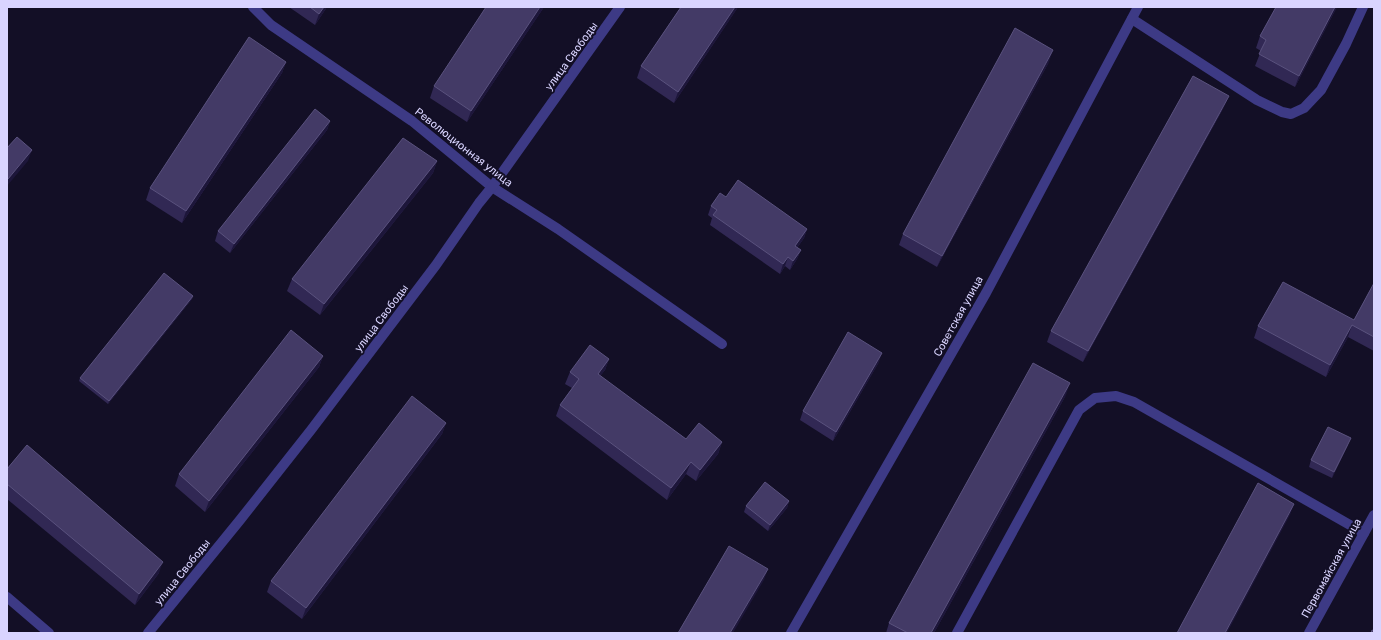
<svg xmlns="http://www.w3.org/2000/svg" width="1381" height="640" font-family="Rubik,sans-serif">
<rect width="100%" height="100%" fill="#130f26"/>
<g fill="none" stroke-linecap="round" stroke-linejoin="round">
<g stroke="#3d3a85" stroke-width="10">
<polyline points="253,7 271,25 412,121 492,187 558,229 722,344"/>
<polyline points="1132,19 1257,100 1282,112 1291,114 1304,108 1321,90 1346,44 1363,7"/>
<polyline points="7,597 49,633"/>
<polyline points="148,633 240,520 311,430 436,265 479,203 492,187 620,7"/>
<polyline points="791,633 986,293 1138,7"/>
<polyline points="957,633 1079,410 1095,398 1116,396 1134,402 1364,533"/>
<polyline points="1309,633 1374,515"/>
</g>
</g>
<g fill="#312854">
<polygon points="289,7 327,7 315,25"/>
<polygon points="544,7 467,122 430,98 434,86"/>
<polygon points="681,7 738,7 674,103 637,78 641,66"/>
<polygon points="1276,7 1337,7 1295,87 1255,66 1261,51 1256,48 1260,36"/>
<polygon points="286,62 282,73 182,223 146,200 150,188"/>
<polygon points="1049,62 937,267 899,245 903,234"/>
<polygon points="1224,107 1083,362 1047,342 1051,331"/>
<polygon points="330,121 327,130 230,253 215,241 218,231"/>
<polygon points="437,161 433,173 320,315 287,291 292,279"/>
<polygon points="711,206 807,229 804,238 797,248 801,250 797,259 790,270 785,266 780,274 710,225 712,218 708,215"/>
<polygon points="1374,283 1374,351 1348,337 1326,377 1254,338 1258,326 1354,320"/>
<polygon points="193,296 192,299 108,404 79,381 80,378"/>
<polygon points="323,356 319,367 205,512 175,486 179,474"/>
<polygon points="609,359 605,370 600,376 686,439 722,442 718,454 696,481 686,474 667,500 556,416 560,405 572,388 565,384 570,372"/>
<polygon points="879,362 833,441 800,420 803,411"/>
<polygon points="1066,395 934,633 886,633 889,623"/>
<polygon points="446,423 442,434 302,619 267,592 271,581"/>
<polygon points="1348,445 1332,478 1309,467 1311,460"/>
<polygon points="7,469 159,573 135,605 7,499"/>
<polygon points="789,501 787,508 768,531 744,512 746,506"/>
</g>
<g fill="#1d163a">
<polygon points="324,7 327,7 315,25 319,14"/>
<polygon points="540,7 544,7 467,122 471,111"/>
<polygon points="735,7 738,7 674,103 678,92"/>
<polygon points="1335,7 1337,7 1295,87 1299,76"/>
<polygon points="1053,50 1049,62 937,267 942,256"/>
<polygon points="286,62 282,73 182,223 186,211"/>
<polygon points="1229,96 1224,107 1083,362 1088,351"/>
<polygon points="330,121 327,130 230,253 234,244"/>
<polygon points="32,150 28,161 7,186 7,181 8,179"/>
<polygon points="437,161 433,173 320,315 324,304"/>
<polygon points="807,229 804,238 792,255 795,246"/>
<polygon points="801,250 797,259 790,270 793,261"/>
<polygon points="788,257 785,266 780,274 783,264"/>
<polygon points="193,296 192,299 108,404 109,401"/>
<polygon points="1352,325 1348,337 1326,377 1330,365"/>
<polygon points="882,353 879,362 833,441 836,432"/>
<polygon points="323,356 319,367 205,512 209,501"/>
<polygon points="609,359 605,370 593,386 598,374"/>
<polygon points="1070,383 1066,395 934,633 931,633"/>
<polygon points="446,423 442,434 302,619 306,608"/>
<polygon points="1351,438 1348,445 1332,478 1334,472"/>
<polygon points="722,442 718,454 696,481 700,470"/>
<polygon points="691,462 686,474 667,500 671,488"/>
<polygon points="789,501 787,508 768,531 770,525"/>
<polygon points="1294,504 1290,515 1227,633 1225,633"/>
<polygon points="163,562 159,573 135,605 139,594"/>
<polygon points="768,569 764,580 733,633 730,633"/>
</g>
<g fill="#433a66" stroke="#5a527e">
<polygon points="310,7 324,7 319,14"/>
<polygon points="486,7 540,7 471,111 434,86"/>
<polygon points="681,7 735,7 678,92 641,66"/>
<polygon points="1276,7 1335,7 1299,76 1259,54 1266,40 1260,36"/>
<polygon points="1015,28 1053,50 942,256 903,234"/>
<polygon points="249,37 286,62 186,211 150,188"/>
<polygon points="1193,76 1229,96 1088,351 1051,331"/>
<polygon points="315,109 330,121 234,244 218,231"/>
<polygon points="17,137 32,150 8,179 7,178 7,148"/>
<polygon points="403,138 437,161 324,304 292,279"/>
<polygon points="738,180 807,229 795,246 801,250 793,261 788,257 783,264 713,215 717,210 711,206 720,193 726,197"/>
<polygon points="164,273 193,296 109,401 80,378"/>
<polygon points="1283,282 1354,320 1374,283 1374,337 1352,325 1330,365 1258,326"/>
<polygon points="291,330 323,356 209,501 179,474"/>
<polygon points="848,332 882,353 836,432 803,411"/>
<polygon points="590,345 609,359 598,374 686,439 699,423 722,442 700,470 691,462 671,488 560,405 579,379 570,372"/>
<polygon points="1033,363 1070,383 931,633 908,633 889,623"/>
<polygon points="412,396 446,423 306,608 271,581"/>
<polygon points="1328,427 1351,438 1334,472 1311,460"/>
<polygon points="27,445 163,562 139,594 7,484 7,469"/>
<polygon points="765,482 789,501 770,525 746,506"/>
<polygon points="1258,483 1294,504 1225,633 1177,633"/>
<polygon points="729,546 768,569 730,633 678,633"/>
<polygon points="1372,630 1374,631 1374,633 1371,633"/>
</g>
<g text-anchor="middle" stroke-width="4" stroke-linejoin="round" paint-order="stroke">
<g font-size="11" fill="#d9d4ff" stroke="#130f26">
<text transform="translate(571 56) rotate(-54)" y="4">улица Свободы</text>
<text transform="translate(464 147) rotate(38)" y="4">Революционная улица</text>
<text transform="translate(958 316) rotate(-61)" y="4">Советская улица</text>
<text transform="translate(381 318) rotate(-53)" y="4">улица Свободы</text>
<text transform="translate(1331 568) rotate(-61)" y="4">Первомайская улица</text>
<text transform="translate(182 572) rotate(-51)" y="4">улица Свободы</text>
</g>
</g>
<rect width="1381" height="640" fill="none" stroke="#d9d4ff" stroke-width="16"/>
</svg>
